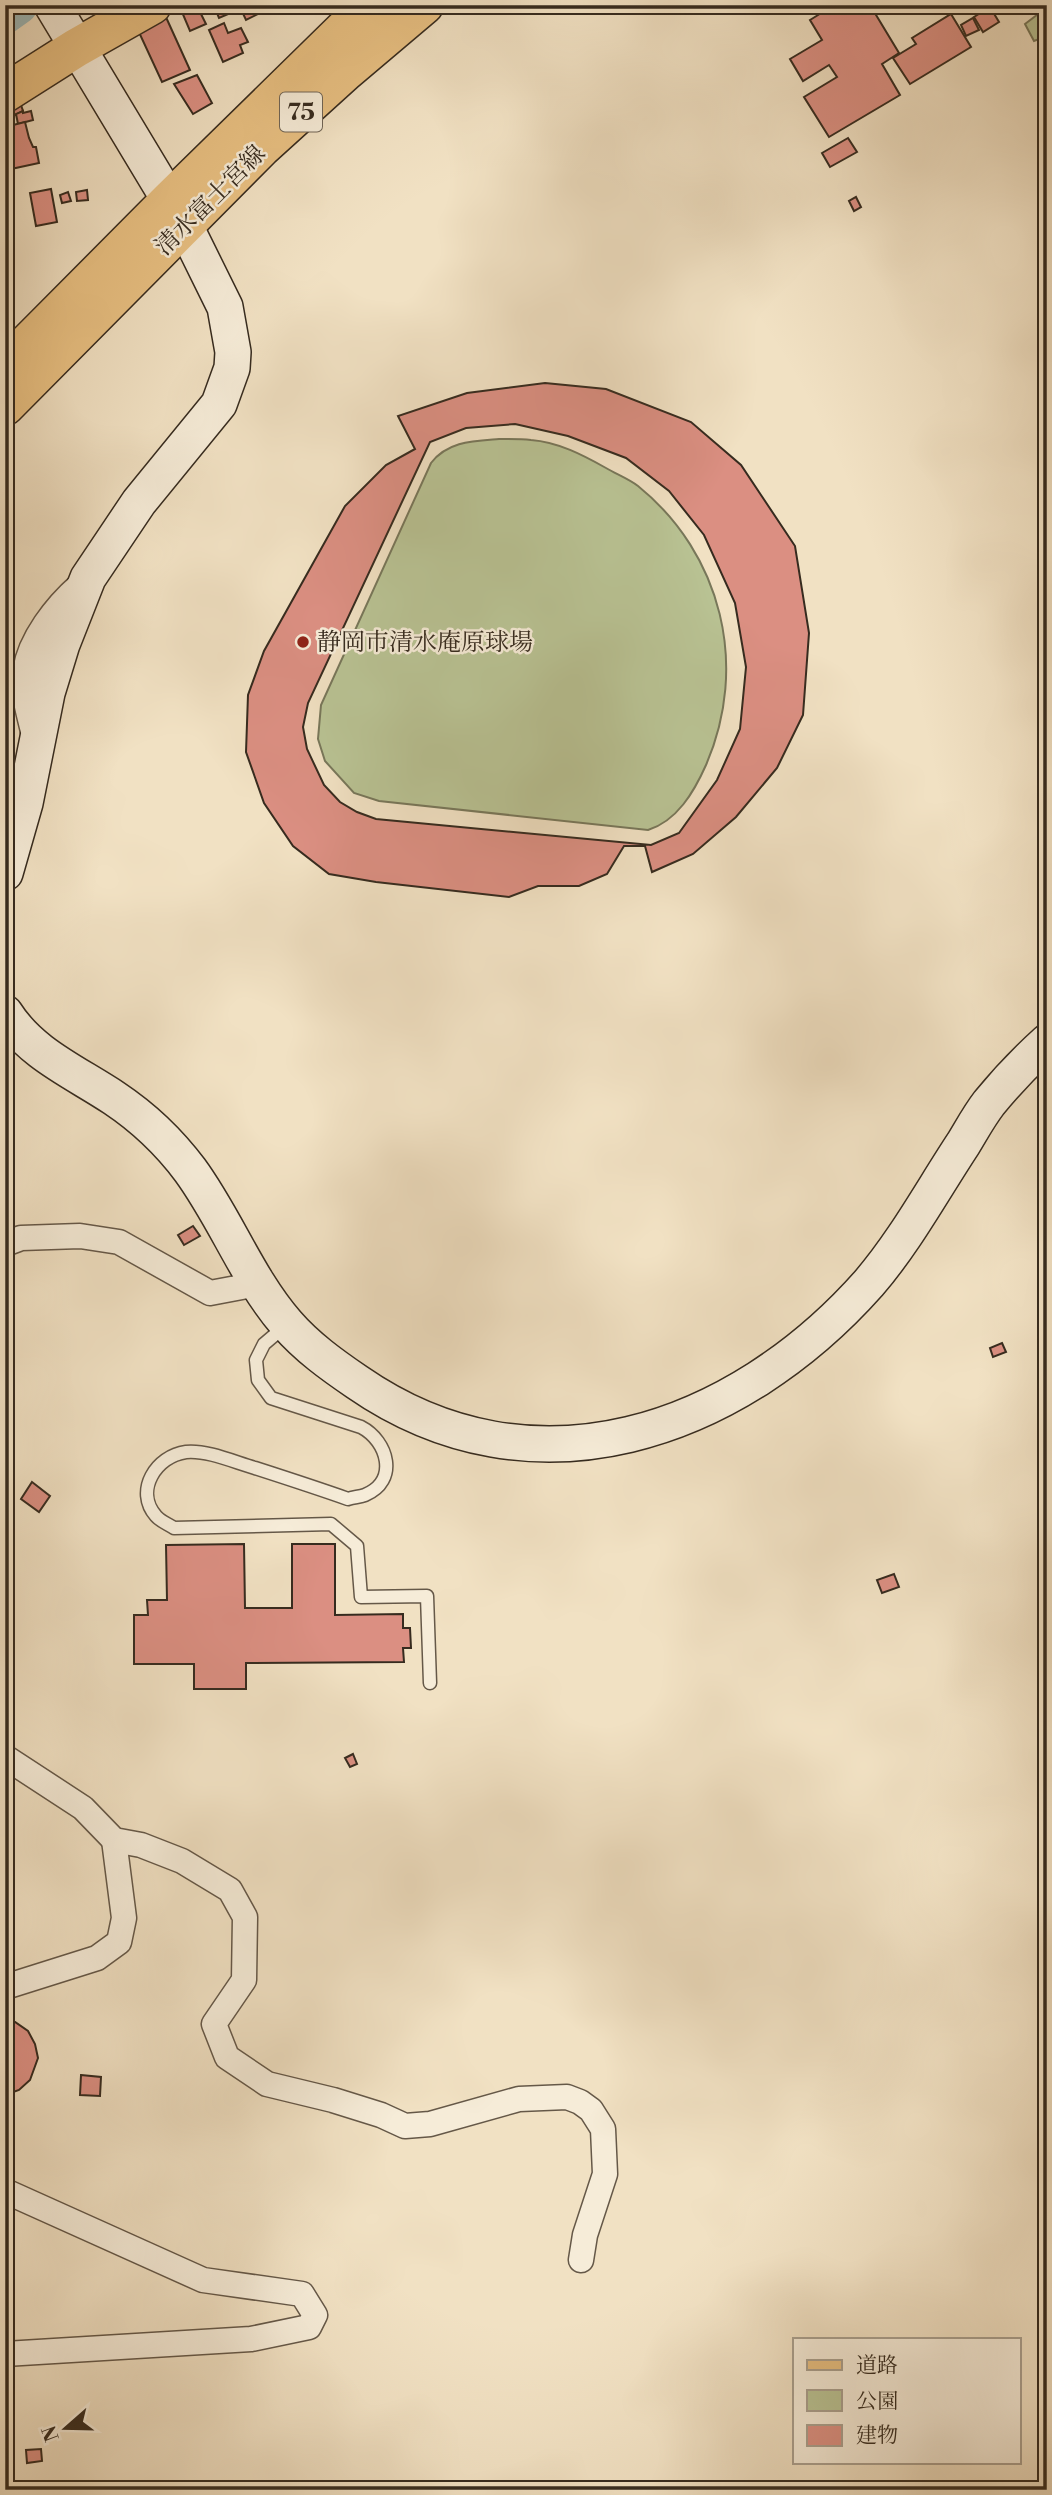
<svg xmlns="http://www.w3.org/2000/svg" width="1052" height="2495" font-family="'Libre Bodoni','Noto Serif JP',serif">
<rect width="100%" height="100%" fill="#f1e1c3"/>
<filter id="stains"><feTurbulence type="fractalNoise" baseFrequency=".00286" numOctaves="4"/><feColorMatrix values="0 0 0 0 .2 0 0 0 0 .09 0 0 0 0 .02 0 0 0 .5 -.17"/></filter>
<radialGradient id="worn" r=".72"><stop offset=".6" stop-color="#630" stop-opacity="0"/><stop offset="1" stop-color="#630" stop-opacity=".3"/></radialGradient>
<g fill="#b9c394" stroke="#78775a" stroke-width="2">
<polygon points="1044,5 1047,5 1047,36 1034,41 1025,24 1046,8"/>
<path d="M499 439C510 439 521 439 531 440 558 442 583 455 606 468 616 474 629 479 638 486 722 554 749 666 706 765 694 792 677 821 648 830L379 801 354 793 325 761 318 739 321 705 431 463C448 441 474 441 499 439Z"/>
</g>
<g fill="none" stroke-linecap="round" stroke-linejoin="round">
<polyline stroke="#9ebbbc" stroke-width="38" points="5,15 19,5"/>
</g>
<g fill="#db8f82" stroke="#362b1f" stroke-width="2" fill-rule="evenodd">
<polygon points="179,5 202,5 205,10 200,12 206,24 190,31"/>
<polygon points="230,5 233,12 219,18 214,6"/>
<polygon points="239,5 276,5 246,20"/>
<polygon points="830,5 870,5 899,53 882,64 900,95 829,137 804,97 837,77 829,65 803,81 790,59 822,40 810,20 831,7"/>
<polygon points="990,7 999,22 983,32 974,17"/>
<polygon points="951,14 971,47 910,84 893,58 916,44 912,38"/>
<polygon points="165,15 190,70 162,82 137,28"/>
<polygon points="973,18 979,30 966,36 961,25"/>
<polygon points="224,23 228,33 241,28 248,42 240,45 243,53 223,62 209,30"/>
<polygon points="197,75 212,103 193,114 174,84"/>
<polygon points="19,99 23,111 6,120 5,107"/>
<polygon points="23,111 23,113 31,111 33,120 18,124 16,114"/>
<polygon points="25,122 29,138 33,147 36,147 39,163 11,169 5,140 5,127"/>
<polygon points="848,138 857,152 830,167 822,153"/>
<polygon points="51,189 57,222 36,226 30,193"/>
<polygon points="87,190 88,200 77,201 76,192"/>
<polygon points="68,192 71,201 62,203 60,195"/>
<polygon points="856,197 861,207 854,211 849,201"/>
<path d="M545 383 606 389 691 422 741 465 795 546 809 633 803 715 777 768 736 817 693 854 652 872 645 846H624L607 874 579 886H538L509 897 376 882 329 874 293 846 264 803 246 752 248 695 264 651 345 506 386 465 415 449 398 416 467 393ZM515 424 568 436 626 458 669 491 704 535 735 603 746 667 740 729 717 780 679 833 651 845 376 819 357 812 340 802 324 785 307 749 303 727 308 703 430 442 466 428Z"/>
<polygon points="193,1226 200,1236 184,1245 178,1235"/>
<polygon points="1002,1343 1006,1352 993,1357 990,1348"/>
<polygon points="32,1482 50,1496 39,1512 21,1499"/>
<polygon points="244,1544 245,1608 292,1608 292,1544 335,1544 335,1615 403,1614 403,1628 410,1628 411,1648 403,1648 404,1662 246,1663 246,1689 194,1689 194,1664 134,1664 134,1615 148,1615 147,1600 167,1600 166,1545"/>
<polygon points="894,1574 899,1587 882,1593 877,1580"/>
<polygon points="353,1754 357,1764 350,1767 345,1758"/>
<polygon points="5,2019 15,2022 28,2031 35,2044 38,2058 30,2080 19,2090 5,2095"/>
<polygon points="81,2075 101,2077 100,2096 80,2095"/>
<polygon points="41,2449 42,2461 27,2463 26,2450"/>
</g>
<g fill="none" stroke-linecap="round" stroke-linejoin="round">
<defs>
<path id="lane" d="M284 1327 264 1344 256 1360 258 1380 271 1398 361 1427C388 1441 399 1481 365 1495 360 1497 353 1497 348 1499 317 1488 286 1478 255 1468 234 1462 208 1450 186 1452 156 1456 134 1491 156 1516 160 1521 168 1524 174 1528L331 1524 357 1546 361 1597 427 1596 430 1683"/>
<g id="street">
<path d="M34 736C30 716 21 692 25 671 30 639 56 606 80 585"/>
<polyline points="5,1244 21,1238 80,1236 119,1242 210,1293 258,1284"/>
<polyline points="5,1757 83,1808 114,1840 141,1845 182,1861 230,1890 245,1917 244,1980 214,2024 227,2057 267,2084 333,2100 381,2115 405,2126 430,2124 519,2099 567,2097 580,2102 591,2110 603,2129 605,2174 585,2235 581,2260"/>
<polyline points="5,1987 97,1958 119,1942 124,1918 114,1840"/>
<polyline points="5,2191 203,2280 302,2294 315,2315 309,2327 251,2339 5,2354"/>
</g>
<g id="secondary">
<polyline points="5,873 25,803 47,693 62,644 88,578 139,502 219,404 232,368 233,352 225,307 185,226 52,5"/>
<path d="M5 1013C31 1054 75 1072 114 1098 144 1118 169 1142 190 1170 226 1219 247 1278 287 1324 307 1347 332 1365 357 1382 533 1504 736 1433 869 1283 905 1241 932 1191 963 1144 971 1131 979 1116 989 1103 1007 1081 1026 1061 1047 1042"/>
</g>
<g id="primary">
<polyline points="5,93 76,48 152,5"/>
<polyline points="5,366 169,201 369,5"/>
<polyline points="5,406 261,148 346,71 424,5"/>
</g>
</defs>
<use href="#lane" stroke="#655848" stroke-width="15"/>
<use href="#street" stroke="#655848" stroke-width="27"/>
<use href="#secondary" stroke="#362b1f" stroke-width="38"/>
<use href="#primary" stroke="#362b1f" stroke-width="41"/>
<use href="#lane" stroke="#f6ecd8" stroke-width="12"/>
<use href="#street" stroke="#f6ecd8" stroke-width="24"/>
<use href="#secondary" stroke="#f6ecd8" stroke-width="35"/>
<use href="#primary" stroke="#e8c082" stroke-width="38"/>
</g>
<circle fill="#8f2418" stroke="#f6ecd8" stroke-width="2.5" cx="303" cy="642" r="7"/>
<g text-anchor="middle" stroke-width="5" stroke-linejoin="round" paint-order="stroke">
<rect fill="#f6ecd8" stroke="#706556" stroke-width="2" x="280" y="92.5" width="42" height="39" rx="5"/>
<g font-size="23" font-weight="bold" fill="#362b1f">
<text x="301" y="120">75</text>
</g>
<g font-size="24" fill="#362b1f" stroke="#f6ecd8">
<text transform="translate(210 200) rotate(-45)" y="8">清水富士宮線</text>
</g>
<g font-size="24" fill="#362b1f" stroke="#f6ecd8" text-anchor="start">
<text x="317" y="650">静岡市清水庵原球場</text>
</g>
</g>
<rect width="1052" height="2495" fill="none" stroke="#f1e1c3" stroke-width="28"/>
<rect x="7" y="7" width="1038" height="2481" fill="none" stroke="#362b1f" stroke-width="3.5"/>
<rect x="14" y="14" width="1024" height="2467" fill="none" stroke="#362b1f" stroke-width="2"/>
<rect x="793" y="2338" width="228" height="126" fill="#f6ecd8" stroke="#a99f8e" stroke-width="2"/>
<rect x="807" y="2360" width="35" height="10" fill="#e8c082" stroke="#a99f8e" stroke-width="2"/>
<text x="856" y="2372" font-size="21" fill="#362b1f">道路</text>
<rect x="807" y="2390" width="35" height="21" fill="#b9c394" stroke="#a99f8e" stroke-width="2"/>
<text x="856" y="2408" font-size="21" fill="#362b1f">公園</text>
<rect x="807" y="2425" width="35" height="21" fill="#db8f82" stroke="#a99f8e" stroke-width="2"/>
<text x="856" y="2442" font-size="21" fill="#362b1f">建物</text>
<g transform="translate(66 2428) rotate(250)" stroke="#f6ecd8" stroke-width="5" paint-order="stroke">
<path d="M0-5L12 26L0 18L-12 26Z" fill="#362b1f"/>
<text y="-10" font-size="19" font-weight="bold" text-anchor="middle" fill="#362b1f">N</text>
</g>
<rect width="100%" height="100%" filter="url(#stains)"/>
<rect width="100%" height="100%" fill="url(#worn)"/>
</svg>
